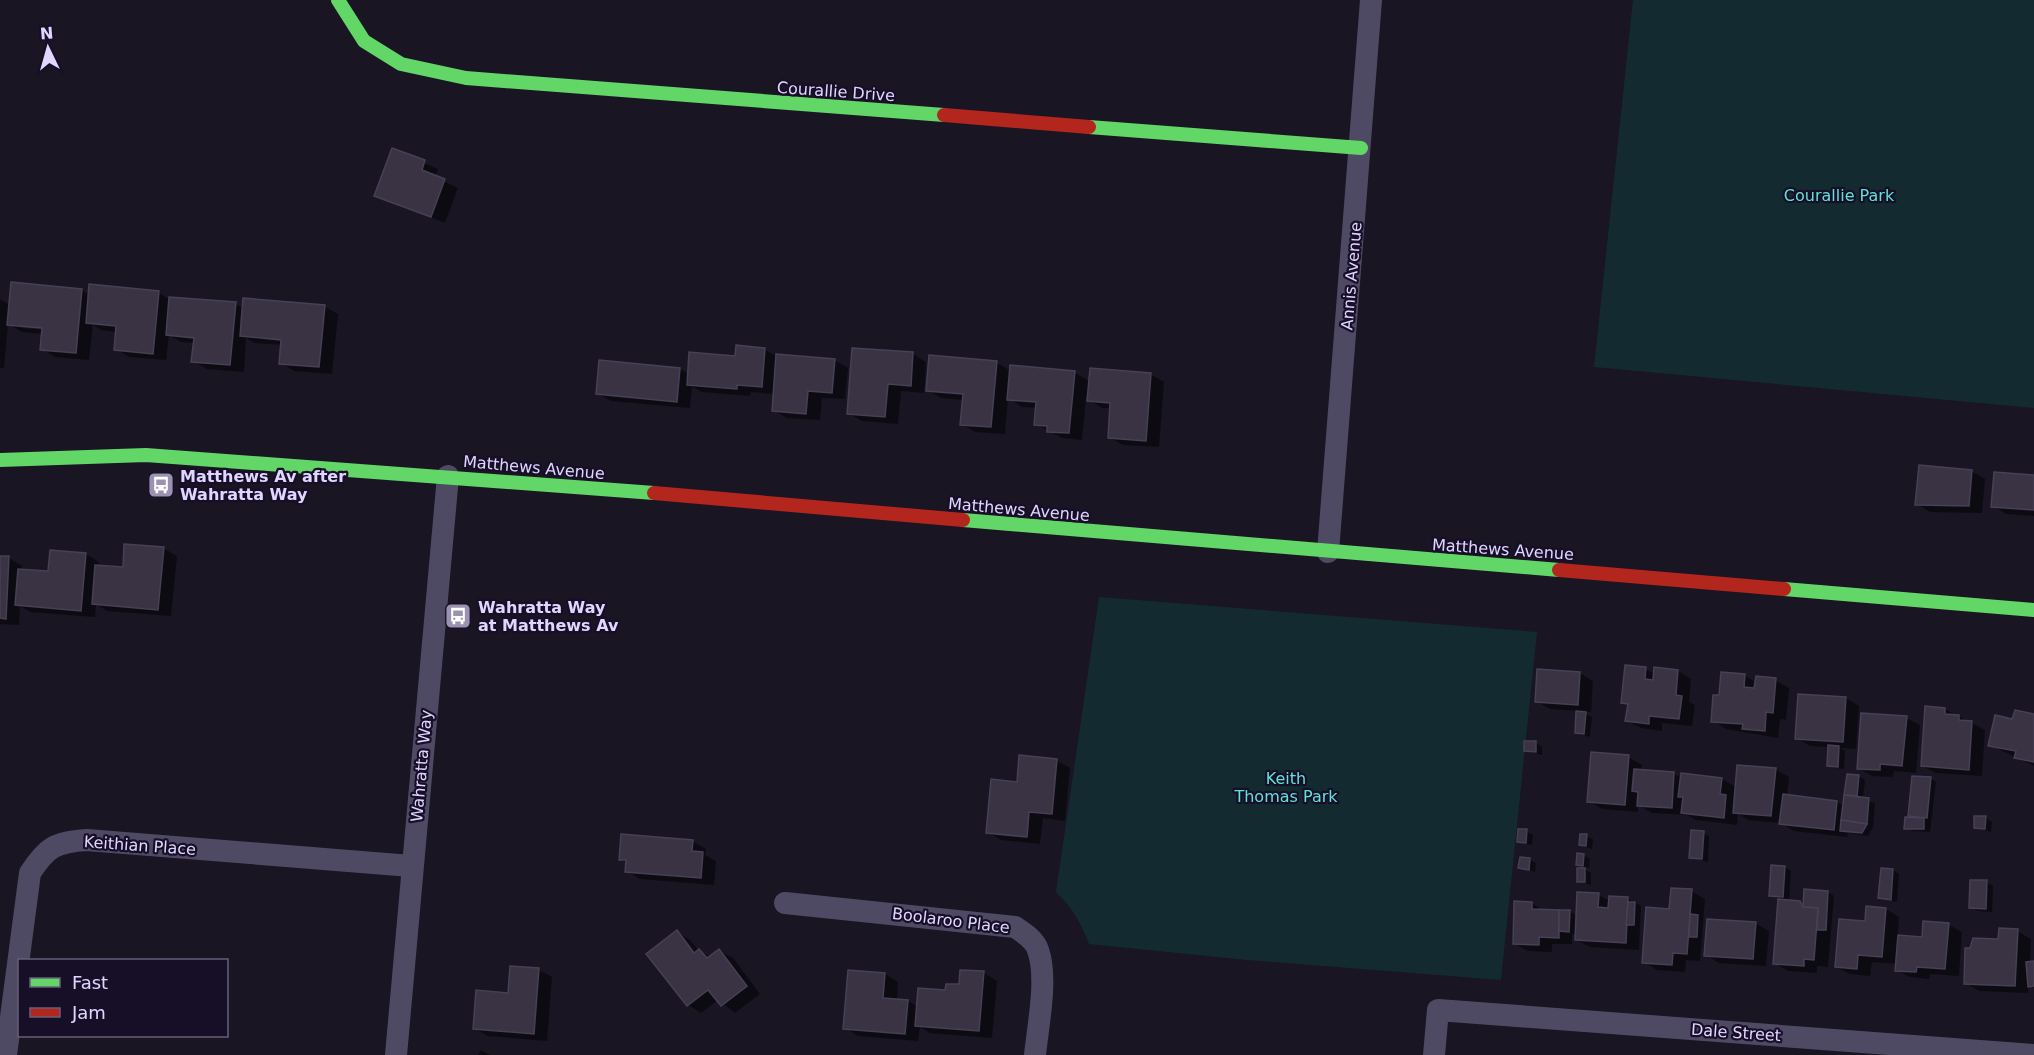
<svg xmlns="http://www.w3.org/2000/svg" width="2034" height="1055" font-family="'DejaVu Sans',sans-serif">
<rect width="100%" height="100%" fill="#191522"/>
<g fill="#132b30">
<polygon points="1633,0 2034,0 2034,408 1594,367"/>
<path d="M1099 597 1537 632 1501 980 1247 960 1089 944C1081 923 1072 907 1056 892Z"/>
</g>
<g fill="#0007" fill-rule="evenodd">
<polygon points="393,150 438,169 435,177 458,188 445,223 376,195"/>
<path d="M82 290 90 295 158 292 169 299 235 304 244 309 324 306 338 314 332 374 294 371 280 363 282 345 255 343 246 338 244 372 207 369 193 361 195 343 181 342 169 335 166 360 129 357 116 349 117 332 101 330 93 325 89 360 55 357 42 349 43 334 22 332 8 324 4 368H0V299L10 305ZM21 325 50 327V330L21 328Z"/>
<polygon points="764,349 778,357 834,360 848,368 845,399 822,398 820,420 787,418 773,410 775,394 751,392 750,396 702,392 692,387 690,408 611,401 597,393 680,369 689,374"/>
<polygon points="913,354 926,362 924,393 901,391 898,424 862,421 848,413"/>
<polygon points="997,363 1011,371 1074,372 1090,382 1150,374 1164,382 1159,447 1123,445 1109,437 1111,408 1102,408 1086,398 1082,440 1062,438 1036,424 1037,408 1022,407 1008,398 1005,434 975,432 961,424 963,400 941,398 927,390"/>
<polygon points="1971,471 1985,479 1982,513 1930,512 1917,504"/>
<polygon points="2034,477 2034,516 2006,514 1993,506"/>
<polygon points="163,548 177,556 171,616 107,611 96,604 95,617 30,612 20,606 19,625 0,624 0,558 9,558 22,566 22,571 49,573 86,554 99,562 99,567 124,569"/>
<polygon points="1645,669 1655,674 1656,669 1678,671 1691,679 1689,702 1695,705 1692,726 1662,723 1662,731 1641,728 1627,721 1629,706 1623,702"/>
<polygon points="1580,673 1593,681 1591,712 1582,712 1592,717 1590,737 1576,733 1578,711 1550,709 1536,701"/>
<polygon points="1723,674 1745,676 1757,683 1775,680 1789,688 1786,720 1780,719 1778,738 1726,729 1713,721 1721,697"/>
<polygon points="1846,698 1859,706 1856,749 1840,748 1845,751 1844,769 1835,768 1828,765 1830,747 1810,746 1797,738"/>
<polygon points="1945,709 1985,730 1982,776 1936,773 1922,766"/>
<polygon points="2034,716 2034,766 1990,745 2014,720"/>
<polygon points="1906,718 1920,725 1916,773 1894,771 1893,777 1872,776 1858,768"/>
<polygon points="1536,743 1542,747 1542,755 1525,750"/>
<polygon points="1628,757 1642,765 1641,772 1674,774 1682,778 1682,774 1722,779 1736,787 1775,769 1789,777 1787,796 1837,802 1844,806 1848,775 1858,776 1865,780 1863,799 1875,803 1873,827 1868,836 1848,833 1847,837 1794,831 1781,823 1748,820 1738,814 1737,825 1696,820 1687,815 1652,813 1638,805 1638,812 1602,809 1588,801"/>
<polygon points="1056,760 1070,768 1065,821 1043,818 1040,844 1001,840 988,832 1018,783"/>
<polygon points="1930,778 1936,782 1930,832 1912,831 1906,828 1917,819 1910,815"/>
<polygon points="1986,818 1992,822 1991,832 1975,827"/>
<polygon points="1526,831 1533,835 1532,845 1519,842"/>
<polygon points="1703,833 1709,836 1708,862 1691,857"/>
<polygon points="1586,836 1593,839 1592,849 1580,845"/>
<polygon points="692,841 706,849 705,855 716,861 714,885 640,879 627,871 627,863 620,859"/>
<polygon points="1584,855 1590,859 1589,868 1578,865"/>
<polygon points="1530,860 1536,863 1535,872 1520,867"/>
<polygon points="1785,867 1791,871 1789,901 1805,905 1828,892 1834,896 1828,967 1817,966 1817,973 1788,971 1775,963 1780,899 1771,895"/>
<polygon points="1584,869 1591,873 1591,885 1579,881"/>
<polygon points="1893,870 1899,874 1897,902 1880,898"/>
<polygon points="1986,882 1993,886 1992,912 1977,911 1971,907"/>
<polygon points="1691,891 1705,899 1700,961 1686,960 1685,972 1657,970 1644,962 1671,910"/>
<polygon points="1598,895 1610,901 1628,923 1629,899 1641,906 1639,950 1590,947 1576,940 1576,934 1572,934 1572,944 1552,944 1552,952 1528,951 1515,944 1531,903 1545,911 1569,911 1577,916"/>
<polygon points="1886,909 1899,917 1898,936 1923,938 1949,925 1962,932 1959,976 1930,974 1929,979 1910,977 1896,970 1897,964 1872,962 1870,976 1850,974 1836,967"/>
<polygon points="1755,923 1769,931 1766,966 1719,963 1706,955"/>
<polygon points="2017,931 2031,939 2030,963 2034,962 2034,988 2029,985 2028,993 1979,991 1965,983 2000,941"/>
<polygon points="677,932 690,940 699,951 711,957 719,951 733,958 760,994 735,1013 718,1000 701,1013 688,1005"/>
<polygon points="539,970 552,977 547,1041 488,1036 474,1028"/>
<polygon points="984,973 997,981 992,1038 930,1033 920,1027 918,1041 858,1036 845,1028 885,974 898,982 897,1000 908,1001 918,1007"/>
<polygon points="481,1050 490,1055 478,1055"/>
</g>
<g fill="#393344" stroke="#474056" stroke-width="1.5">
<polygon points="392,148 425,160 422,170 445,179 431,217 374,196"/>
<polygon points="11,282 82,289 76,353 40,350 42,328 7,325"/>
<polygon points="89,284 159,291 153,354 114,350 116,326 86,323"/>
<polygon points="169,297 236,302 230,365 191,362 194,338 166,335"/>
<polygon points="243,298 325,305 319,367 279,364 281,340 240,336"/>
<polygon points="736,345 765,348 762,387 737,385 737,389 687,385 689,352 735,356"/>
<polygon points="852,348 913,352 911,386 888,384 885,417 847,414"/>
<polygon points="776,354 835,359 832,393 808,391 806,414 772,411"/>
<polygon points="929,355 997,361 991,427 960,425 963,394 926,391"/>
<polygon points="599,360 680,368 677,402 596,394"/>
<polygon points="1010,365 1075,371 1069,433 1047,432 1047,426 1034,425 1036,402 1007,400"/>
<polygon points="1090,368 1151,373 1146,441 1108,438 1110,403 1087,401"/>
<polygon points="1919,465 1972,470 1969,506 1915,505"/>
<polygon points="1994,472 2034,475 2034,510 1991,507"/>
<polygon points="124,544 164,547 158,610 92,604 95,565 123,567"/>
<polygon points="50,550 86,553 81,611 15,605 18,569 48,571"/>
<polygon points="0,556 9,556 6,619 0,618"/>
<polygon points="1625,665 1646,667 1645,679 1653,680 1654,667 1678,670 1676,695 1682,696 1679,719 1649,716 1649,724 1625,721 1628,704 1621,703"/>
<polygon points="1537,669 1580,672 1578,705 1535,702"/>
<polygon points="1721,672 1745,674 1744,687 1754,688 1756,676 1776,678 1773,713 1766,712 1765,731 1742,729 1743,724 1711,722 1713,695 1719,695"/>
<polygon points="1798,694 1846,697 1843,742 1795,739"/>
<polygon points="1925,706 1945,708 1945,714 1959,715 1959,720 1972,721 1969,770 1921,766"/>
<polygon points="2015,710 2034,714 2034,762 2014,758 2016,751 1988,746 1995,715 2012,719"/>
<polygon points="1576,711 1586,712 1584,734 1575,733"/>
<polygon points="1861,713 1907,716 1902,766 1880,764 1880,770 1857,769"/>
<polygon points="1524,741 1536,741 1536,752 1524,751"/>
<polygon points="1828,745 1839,746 1838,767 1827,766"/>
<polygon points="1591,752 1629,755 1625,805 1587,802"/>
<polygon points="1019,755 1057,759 1052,814 1029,812 1027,837 986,833 991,779 1017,782"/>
<polygon points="1737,765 1776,768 1771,816 1733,813"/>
<polygon points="1634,769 1674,772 1672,808 1637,806 1638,792 1632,791"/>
<polygon points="1681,773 1722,778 1720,794 1726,795 1724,818 1681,813 1683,797 1678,797"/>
<polygon points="1847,774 1859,775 1857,796 1844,795"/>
<polygon points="1912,776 1931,777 1927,818 1908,816"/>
<polygon points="1783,794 1837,801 1834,830 1779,824"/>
<polygon points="1844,795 1869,798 1867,824 1841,820"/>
<polygon points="1974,816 1986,816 1985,829 1974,828"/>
<polygon points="1905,817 1924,818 1924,829 1904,829"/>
<polygon points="1841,820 1867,824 1862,833 1840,831"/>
<polygon points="1518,829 1527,829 1526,843 1517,842"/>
<polygon points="1691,830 1704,831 1702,859 1689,858"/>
<polygon points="621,834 693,840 692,851 703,852 701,878 625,872 626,860 619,860"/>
<polygon points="1580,834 1587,834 1586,846 1579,845"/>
<polygon points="1577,853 1584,854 1583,866 1576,865"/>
<polygon points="1520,857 1530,858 1529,870 1518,868"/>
<polygon points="1771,865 1785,866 1783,897 1769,896"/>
<rect x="1577" y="868" width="8" height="14"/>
<polygon points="1881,868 1893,869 1891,900 1878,898"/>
<polygon points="1970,880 1987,880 1986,909 1969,908"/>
<polygon points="1671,888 1692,889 1687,954 1673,953 1672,965 1642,963 1646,907 1669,909"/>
<polygon points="1804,889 1828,891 1826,930 1817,930 1818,908 1803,907"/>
<polygon points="1577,892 1599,893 1598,907 1608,908 1609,896 1628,897 1626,943 1575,940"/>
<polygon points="1778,899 1800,901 1803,907 1818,908 1814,960 1804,959 1804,966 1773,964"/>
<polygon points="1514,901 1532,902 1532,909 1559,910 1559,938 1539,937 1539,945 1513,944"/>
<polygon points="1628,902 1635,902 1634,925 1626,925"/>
<polygon points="1866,906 1886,908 1882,957 1858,955 1857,969 1835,967 1839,919 1865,921"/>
<polygon points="1559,910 1570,910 1569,932 1559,931"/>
<polygon points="1690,914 1698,915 1697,937 1689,937"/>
<polygon points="1707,919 1756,922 1753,959 1704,956"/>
<polygon points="1923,921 1949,923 1945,969 1917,967 1916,972 1895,971 1898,935 1922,937"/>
<polygon points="1999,928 2018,929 2015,986 1964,984 1965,948 1970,948 1973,938 1998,939"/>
<polygon points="677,930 694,953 699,949 707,958 719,949 747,986 721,1006 708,990 687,1006 646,954"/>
<polygon points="2034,961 2034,986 2028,987 2026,962"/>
<polygon points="510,966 539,968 534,1034 473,1029 476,990 508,993"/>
<polygon points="848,970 885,973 883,998 908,1000 905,1034 843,1029"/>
<polygon points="960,970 984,971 979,1031 915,1026 918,988 945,990 946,984 959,984"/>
</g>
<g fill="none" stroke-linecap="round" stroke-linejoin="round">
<g stroke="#4f4a63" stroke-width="22">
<polyline points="1328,552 1371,0"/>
<path d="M785 903 1015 927C1024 933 1035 940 1038 950 1048 978 1038 1025 1035 1055"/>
<path d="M6 1055 30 873C47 847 55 842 87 840L411 866"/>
<polyline points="396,1055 448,476"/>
<polyline points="1434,1055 1438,1010 2034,1055"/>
</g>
<g stroke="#63d668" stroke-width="14">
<polyline points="338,0 364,41 401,64 466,78 944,115"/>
<polyline points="1089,127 1361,148"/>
<polyline points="0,460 146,455 654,493"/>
<polyline points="963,520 1559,570"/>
<polyline points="1784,589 2034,610"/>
</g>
<g stroke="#b3261e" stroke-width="14">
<polyline points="944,115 1089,127"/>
<polyline points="654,493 963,520"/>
<polyline points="1559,570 1784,589"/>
</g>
</g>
<defs>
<symbol id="bus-square" viewBox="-11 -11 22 22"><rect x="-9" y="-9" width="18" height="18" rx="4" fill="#9b92b2" stroke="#170f28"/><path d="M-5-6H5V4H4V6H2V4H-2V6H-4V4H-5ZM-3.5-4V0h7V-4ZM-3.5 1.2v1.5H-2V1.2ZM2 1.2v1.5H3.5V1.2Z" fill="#fff"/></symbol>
</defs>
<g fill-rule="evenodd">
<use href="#bus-square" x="146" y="470" width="30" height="30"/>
<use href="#bus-square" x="443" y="601" width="30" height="30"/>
</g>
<g text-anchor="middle" stroke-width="4.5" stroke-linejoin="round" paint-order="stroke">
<g font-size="16" fill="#e1d6ff" stroke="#170f28">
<text transform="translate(836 91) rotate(4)" y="6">Courallie Drive</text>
<text transform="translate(1351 276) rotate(-85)" y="6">Annis Avenue</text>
<text transform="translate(534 467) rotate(5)" y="6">Matthews Avenue</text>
<text transform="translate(1019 509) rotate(5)" y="6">Matthews Avenue</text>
<text transform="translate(1503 549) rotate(4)" y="6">Matthews Avenue</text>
<text transform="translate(421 766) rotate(-85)" y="6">Wahratta Way</text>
<text transform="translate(140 845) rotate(4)" y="6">Keithian Place</text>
<text transform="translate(951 920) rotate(7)" y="6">Boolaroo Place</text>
<text transform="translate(1736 1032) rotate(4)" y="6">Dale Street</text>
</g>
<g font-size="16" fill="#5fe2d7" stroke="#170f28">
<text x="1839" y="201">Courallie Park</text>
<text x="1286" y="784">Keith<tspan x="1286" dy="18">Thomas Park</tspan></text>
</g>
<g font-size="16" font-weight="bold" fill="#e1d6ff" stroke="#170f28" text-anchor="start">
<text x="180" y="482">Matthews Av after<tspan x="180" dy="18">Wahratta Way</tspan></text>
<text x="478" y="613">Wahratta Way<tspan x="478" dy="18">at Matthews Av</tspan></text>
</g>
</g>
<rect x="18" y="959" width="210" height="78" fill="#170f28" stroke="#685f7e" stroke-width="1.5"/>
<rect x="30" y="978" width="30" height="9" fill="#63d668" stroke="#685f7e" stroke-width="1.5"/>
<text x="72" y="989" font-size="18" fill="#e1d6ff">Fast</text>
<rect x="30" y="1008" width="30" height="9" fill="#b3261e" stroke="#685f7e" stroke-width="1.5"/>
<text x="72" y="1019" font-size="18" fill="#e1d6ff">Jam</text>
<g transform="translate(48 48) rotate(355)" stroke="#170f28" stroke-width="4.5" paint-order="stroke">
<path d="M0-4.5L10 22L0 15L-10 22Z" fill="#e1d6ff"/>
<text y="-9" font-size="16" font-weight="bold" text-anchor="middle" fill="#e1d6ff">N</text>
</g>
</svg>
